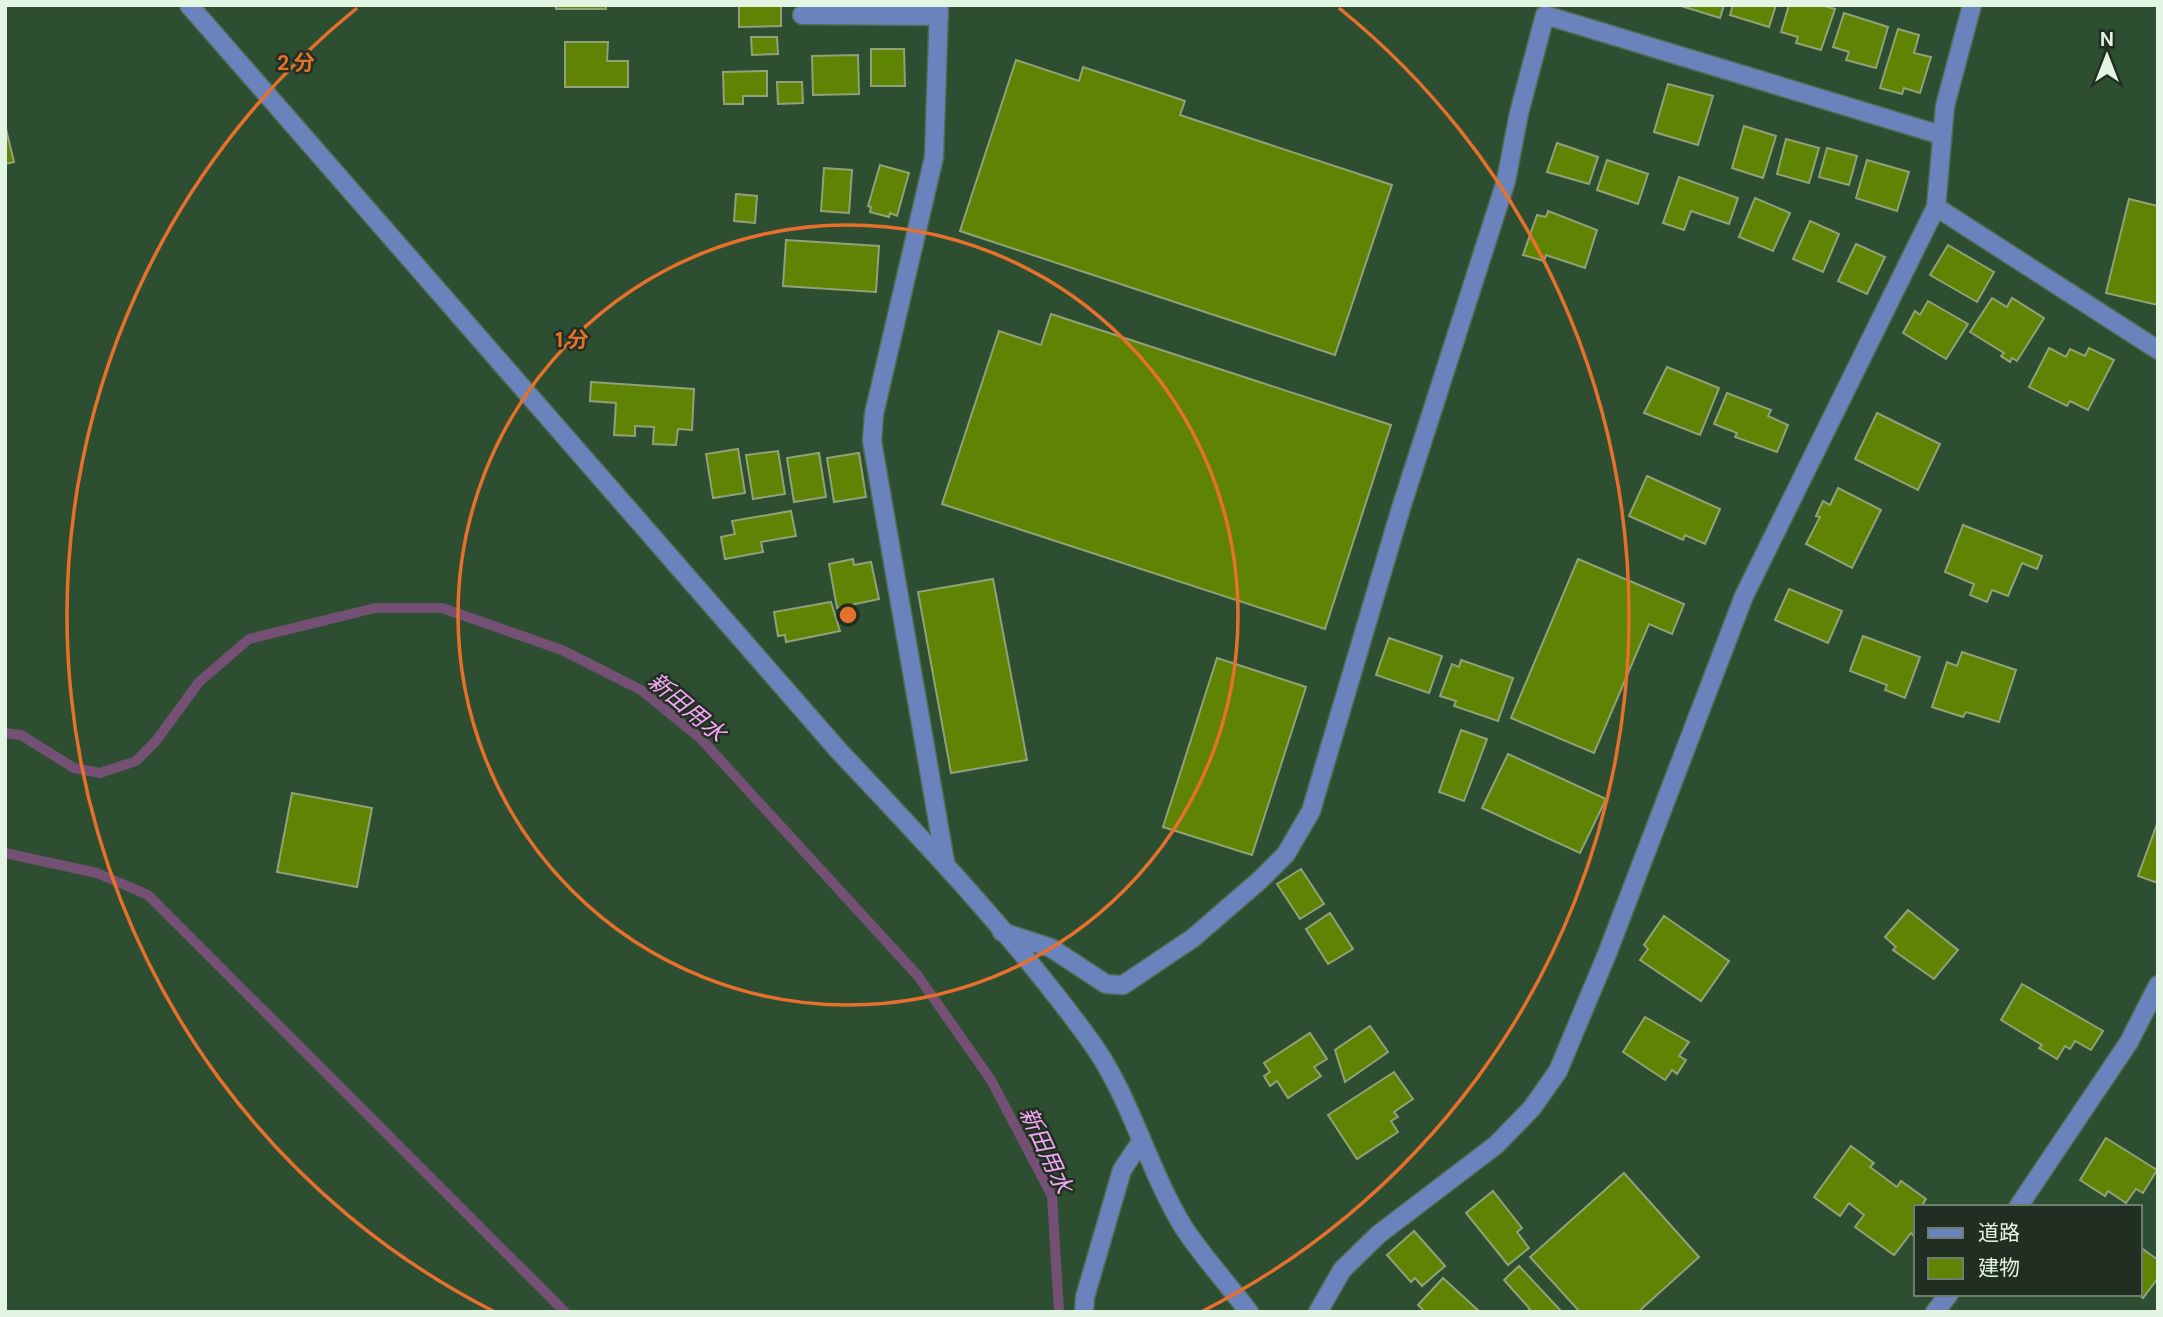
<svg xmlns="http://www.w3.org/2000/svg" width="2163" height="1317" font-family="'DM Sans','Noto Sans JP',sans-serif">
<rect width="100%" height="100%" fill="#2e4e31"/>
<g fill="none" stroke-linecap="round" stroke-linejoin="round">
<g stroke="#735074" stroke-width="10">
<polyline points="5,733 21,735 74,768 100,773 136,761 156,741 199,682 249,639 375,608 442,608 562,650 641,690 701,739 918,976 991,1080 1052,1196 1059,1312"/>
<polyline points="5,853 97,873 148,895 565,1312"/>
</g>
</g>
<g fill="#5f8302" stroke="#91a279" stroke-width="2">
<rect x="556" y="5" width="50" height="4"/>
<polygon points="739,5 781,5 781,26 739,27"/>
<polygon points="1678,5 1724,5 1720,18"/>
<polygon points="1733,5 1776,5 1769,27 1730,15"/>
<polygon points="1789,5 1821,5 1835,9 1821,50 1796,43 1798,37 1781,32"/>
<polygon points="1844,13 1888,27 1876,68 1846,60 1849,52 1833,47"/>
<polygon points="1898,29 1919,35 1914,53 1931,57 1920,93 1904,88 1902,94 1880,88"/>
<polygon points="751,37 777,37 778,54 752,55"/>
<polygon points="565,42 608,42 607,61 628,61 628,87 565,87"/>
<polygon points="871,49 904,49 905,86 871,86"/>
<polygon points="858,55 859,94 813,95 812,56"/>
<polygon points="1016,60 1079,81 1083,67 1185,101 1180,115 1392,185 1335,355 960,231"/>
<polygon points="767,71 767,96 743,96 743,104 724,104 723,72"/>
<polygon points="777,82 802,82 803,103 778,104"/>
<polygon points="1668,84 1713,96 1698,145 1654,132"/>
<polygon points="5,125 14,162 5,164"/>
<polygon points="1744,126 1776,136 1763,178 1732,168"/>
<polygon points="1786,139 1819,148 1809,183 1777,174"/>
<polygon points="1557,143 1598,157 1589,184 1547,172"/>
<polygon points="1827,148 1857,156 1849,185 1819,177"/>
<polygon points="1607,160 1648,174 1638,204 1597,190"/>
<polygon points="1867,160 1909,172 1897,211 1856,198"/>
<polygon points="880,165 909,173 897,216 890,213 889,217 870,212 871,207 868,206"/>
<polygon points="824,168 852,170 849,213 821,211"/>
<polygon points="1679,177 1738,198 1729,224 1691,211 1684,230 1663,223"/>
<polygon points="736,194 757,196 755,223 734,221"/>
<polygon points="1755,198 1790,213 1773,251 1739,237"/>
<polygon points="2129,199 2158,206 2158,305 2106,293"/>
<polygon points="1548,211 1597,230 1585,268 1546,255 1544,261 1523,255 1537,215 1546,217"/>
<polygon points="1810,221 1839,234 1823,272 1793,259"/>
<polygon points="786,240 879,246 876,292 783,286"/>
<polygon points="1856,244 1885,257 1867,294 1838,281"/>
<polygon points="1948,245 1994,272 1977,302 1930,275"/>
<polygon points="1992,298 2007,307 2012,298 2044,318 2017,361 2012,358 2010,362 2001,356 2004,353 1970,332"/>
<polygon points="1928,301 1968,324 1946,359 1903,333 1915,311 1920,315"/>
<polygon points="1051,314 1391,425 1325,629 942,504 999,331 1041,345"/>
<polygon points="2049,348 2066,357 2070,349 2085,356 2089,348 2114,360 2088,410 2070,401 2067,406 2029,387"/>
<polygon points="1667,367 1719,388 1700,435 1644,413"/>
<polygon points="591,382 694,389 692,430 678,429 676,445 653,444 654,427 635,426 635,436 614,435 616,403 590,401"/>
<polygon points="1727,393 1771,410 1768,416 1788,425 1777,452 1735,437 1737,433 1714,424"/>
<polygon points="1877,413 1940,444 1918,490 1855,459"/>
<polygon points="738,449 745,493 713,498 706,454"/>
<polygon points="778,451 785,494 753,499 746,455"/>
<polygon points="819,453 826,497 794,502 787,458"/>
<polygon points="859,453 866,497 834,502 827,458"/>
<polygon points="1647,476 1720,509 1705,544 1685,535 1683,540 1629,516"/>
<polygon points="1838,488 1881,510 1852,568 1806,544 1820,517 1816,516 1823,501 1830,505"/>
<polygon points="791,511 796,536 761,542 763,552 725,559 721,537 735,534 732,521"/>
<polygon points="1963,525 2042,556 2037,569 2022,563 2008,596 1992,590 1987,602 1970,595 1974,584 1945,572"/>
<polygon points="853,559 854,565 871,562 879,599 837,608 829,564"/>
<polygon points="1578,559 1684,604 1672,634 1649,624 1594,753 1511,718"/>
<polygon points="993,579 1027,760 951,773 918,592"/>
<polygon points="1789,589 1842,611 1828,643 1775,620"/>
<polygon points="831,602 840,631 786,642 785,635 778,636 774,612"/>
<polygon points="1863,636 1920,657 1905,698 1885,690 1887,685 1850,671"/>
<polygon points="1389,638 1442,656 1429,693 1376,675"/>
<polygon points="1962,652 2016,670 1999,722 1966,712 1963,717 1932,707 1947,662 1957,666"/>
<polygon points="1217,658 1306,687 1252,855 1163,827"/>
<polygon points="1461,660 1513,678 1498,721 1454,706 1456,701 1440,696 1452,664 1459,667"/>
<polygon points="1461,730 1487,739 1464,801 1439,792"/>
<polygon points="1508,754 1606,799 1580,853 1482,808"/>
<polygon points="292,793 372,808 357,887 277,872"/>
<polygon points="2157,824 2158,824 2158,883 2138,876"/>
<polygon points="1301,869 1324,904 1300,919 1277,884"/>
<polygon points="1908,910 1958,950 1934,979 1893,950 1896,947 1885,937"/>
<polygon points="1330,913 1353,949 1328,964 1306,929"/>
<polygon points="1664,916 1729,961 1701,1001 1640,960 1648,949 1644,945"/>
<polygon points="2022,984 2103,1031 2091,1050 2075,1041 2070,1049 2065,1046 2057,1059 2039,1048 2042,1045 2001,1020"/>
<polygon points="1645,1017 1689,1042 1679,1056 1686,1060 1677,1074 1672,1070 1665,1080 1623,1052"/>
<polygon points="1370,1026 1388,1052 1345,1082 1335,1050"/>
<polygon points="1310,1033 1327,1059 1314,1067 1321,1076 1288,1098 1277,1081 1270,1086 1264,1076 1270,1072 1264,1063"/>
<polygon points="1394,1072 1413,1099 1394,1112 1398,1117 1391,1121 1398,1132 1357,1159 1328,1115"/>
<polygon points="2106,1138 2157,1170 2143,1193 2136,1189 2126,1203 2108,1191 2105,1196 2080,1180"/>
<polygon points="1851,1146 1874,1163 1870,1167 1897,1187 1901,1181 1926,1199 1921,1207 1916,1207 1916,1232 1914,1236 1911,1233 1894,1255 1855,1227 1864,1215 1849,1203 1840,1216 1814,1197"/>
<polygon points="1624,1173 1699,1257 1638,1312 1580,1312 1530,1257"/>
<polygon points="1493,1191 1522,1228 1517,1232 1529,1248 1508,1265 1466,1213"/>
<polygon points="1414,1231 1445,1266 1422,1286 1415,1278 1411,1282 1387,1255"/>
<polygon points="2140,1247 2158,1260 2158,1278 2143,1298 2138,1294"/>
<polygon points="1519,1266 1562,1312 1527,1312 1530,1309 1504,1280"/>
<polygon points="1443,1278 1480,1312 1425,1312 1418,1305"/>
</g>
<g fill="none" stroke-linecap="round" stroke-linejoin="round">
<defs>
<g id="minor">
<path d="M189 5 839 751C926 843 1014 936 1089 1039 1131 1096 1147 1168 1184 1228 1203 1257 1228 1284 1249 1312"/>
<polyline points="939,5 934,157 874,414 872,441 945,862"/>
<polyline points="802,15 939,16"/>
<polyline points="1936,207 2158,350"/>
<polyline points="1002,932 1051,948 1106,984 1123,985 1193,938 1260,880 1286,854 1311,811 1401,508 1506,181 1519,113 1545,15 1941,135"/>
<polyline points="2018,1207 2129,1042 2158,985"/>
<polyline points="1084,1312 1085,1297 1122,1170 1140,1143"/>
<polyline points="1318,1312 1342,1270 1379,1234 1496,1145 1532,1108 1558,1071 1607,954 1744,596 1936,207 1945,106 1972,5"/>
<polyline points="1935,1312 1949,1294"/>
</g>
</defs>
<use href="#minor" stroke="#4e6c51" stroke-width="21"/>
<use href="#minor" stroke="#6b83bc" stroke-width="18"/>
</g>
<g fill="none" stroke="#e7702c" stroke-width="3.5">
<circle cx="848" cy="615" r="390"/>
<path d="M493 1311A781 781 0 0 1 357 8M1339 8A781 781 0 0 1 1203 1311"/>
</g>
<g text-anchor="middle" stroke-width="5" stroke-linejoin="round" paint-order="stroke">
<g font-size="23" font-style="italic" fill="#f7a7f8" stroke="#212f22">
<text transform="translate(687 707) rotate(40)" y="8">新田用水</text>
<text transform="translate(1046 1150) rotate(65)" y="8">新田用水</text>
</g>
</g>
<circle cx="848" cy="615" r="10" fill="#e7702c" stroke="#212f22" stroke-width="3.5"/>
<g font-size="21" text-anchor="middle" font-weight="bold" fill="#e7702c" stroke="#212f22" stroke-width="5" stroke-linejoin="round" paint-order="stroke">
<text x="296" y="70">2 分</text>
<text x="572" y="347">1 分</text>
</g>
<rect width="2163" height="1317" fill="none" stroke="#e2f4e2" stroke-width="14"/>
<rect x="1914" y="1205" width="228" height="91" fill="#212f22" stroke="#6e7e6f" stroke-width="2"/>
<rect x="1928" y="1228" width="35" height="10" fill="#6b83bc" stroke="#6e7e6f" stroke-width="2"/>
<text x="1978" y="1240" font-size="21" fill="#e2f4e2">道路</text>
<rect x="1928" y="1258" width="35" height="21" fill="#5f8302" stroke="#6e7e6f" stroke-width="2"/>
<text x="1978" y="1275" font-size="21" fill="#e2f4e2">建物</text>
<g transform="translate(2107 56)" stroke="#212f22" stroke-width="5" paint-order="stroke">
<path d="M0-5L12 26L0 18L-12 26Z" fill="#e2f4e2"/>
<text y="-10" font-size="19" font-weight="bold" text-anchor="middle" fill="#e2f4e2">N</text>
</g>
</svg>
